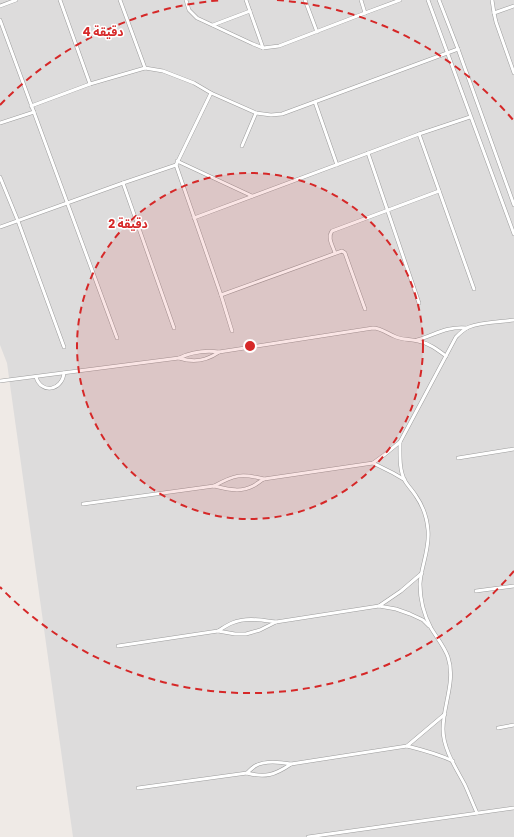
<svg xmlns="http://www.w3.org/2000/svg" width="514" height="837" font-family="Poppins,'Noto Sans Arabic',sans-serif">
<rect width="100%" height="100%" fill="#efeae6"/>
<polygon fill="#dddcdc" points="0,0 514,0 514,837 73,837 7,363 0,345"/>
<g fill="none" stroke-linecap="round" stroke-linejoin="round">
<defs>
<g id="service">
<polyline points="60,0 90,84"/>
<polyline points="120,0 145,68"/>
<polyline points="186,0 189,10 197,18 253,44 263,48 279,46 365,13"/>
<polyline points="246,0 263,48"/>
<polyline points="305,0 317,32"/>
<polyline points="361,0 365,13 400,0"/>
<polyline points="428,0 514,234"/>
<polyline points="439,0 458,49 514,205"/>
<polyline points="492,0 494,13 496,22 514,73"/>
<polyline points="0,6 16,0"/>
<polyline points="494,13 514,6"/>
<polyline points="0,20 117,338"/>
<polyline points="213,25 250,11"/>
<polyline points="211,93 176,165 221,295 232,331"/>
<polyline points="315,102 337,165"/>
<polyline points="31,106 90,84 145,68 163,71 194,83 211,93 256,113 271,115 282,114 458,49"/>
<polyline points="0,123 34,112"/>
<polyline points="419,134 474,289"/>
<polyline points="242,146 256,113"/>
<polyline points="368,153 419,303"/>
<polyline points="177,161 252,196"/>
<polyline points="0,177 18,221 64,347"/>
<polyline points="123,183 174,328"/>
<polyline points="194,218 419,134 470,117"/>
<polyline points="0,227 123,183 176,165"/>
<path d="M335 253C333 246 327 238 332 231L439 191"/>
<polyline points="221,295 342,251 345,253 346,256 365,309"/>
<path d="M417 340C435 335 446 326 467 328"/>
<path d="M179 358C194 363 206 361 219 352"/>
<path d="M36 377C41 394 62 391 64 373"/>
<path d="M0 381 179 358C192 352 204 350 219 352L373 328C381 328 388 334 396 337 403 340 411 339 418 341 429 343 438 350 446 356"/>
<path d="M400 442C400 455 399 470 405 481 408 486 413 491 416 496 423 506 427 518 428 530 430 549 421 566 420 584 420 599 424 615 431 628 437 638 444 646 448 657 456 681 443 705 443 729 443 749 456 768 465 785 469 794 473 804 477 813"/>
<polyline points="458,458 514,449"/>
<polyline points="373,463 393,473 405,480"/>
<path d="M214 486C234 475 241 473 264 479L373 463 384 455 400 442 456 337C460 333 464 329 469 327 481 322 501 322 514 320"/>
<path d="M83 504 214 486C227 489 240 493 253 486 257 484 260 481 264 479"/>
<polyline points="476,591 514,586"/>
<polyline points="379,606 401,591 422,573"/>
<polyline points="218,631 235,634 246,634 260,630 276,622 379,606 396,609 410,614 423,620 429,626"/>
<path d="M118 646 218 631C223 628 227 625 232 623 246 617 261 620 276 622"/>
<polyline points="498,728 514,725"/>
<polyline points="407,746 445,714"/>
<path d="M247 773C249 771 252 768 255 766 265 760 280 762 291 764L407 746C423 750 438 754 453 761"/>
<path d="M138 788 247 773C265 778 275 775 291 764"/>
<polyline points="308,837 514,808"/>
</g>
</defs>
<use href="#service" stroke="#9c9c9c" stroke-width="4"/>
<use href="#service" stroke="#fff" stroke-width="3"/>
</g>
<circle cx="250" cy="346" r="173" fill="#d62828" fill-opacity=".12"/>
<g fill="none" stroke="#d62828" stroke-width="2" stroke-dasharray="7 5">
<circle cx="250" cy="346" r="173"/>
<path d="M514 571A347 347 0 0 1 0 587M0 105A347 347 0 0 1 223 0M277 0A347 347 0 0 1 514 121"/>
</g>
<circle cx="250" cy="346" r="6" fill="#d62828" stroke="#fff" stroke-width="2"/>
<g font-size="12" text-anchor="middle" font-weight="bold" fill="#d62828" stroke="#fff" stroke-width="3" stroke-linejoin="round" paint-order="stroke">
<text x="103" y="36">4 دقيقة</text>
<text x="128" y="228">2 دقيقة</text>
</g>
</svg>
